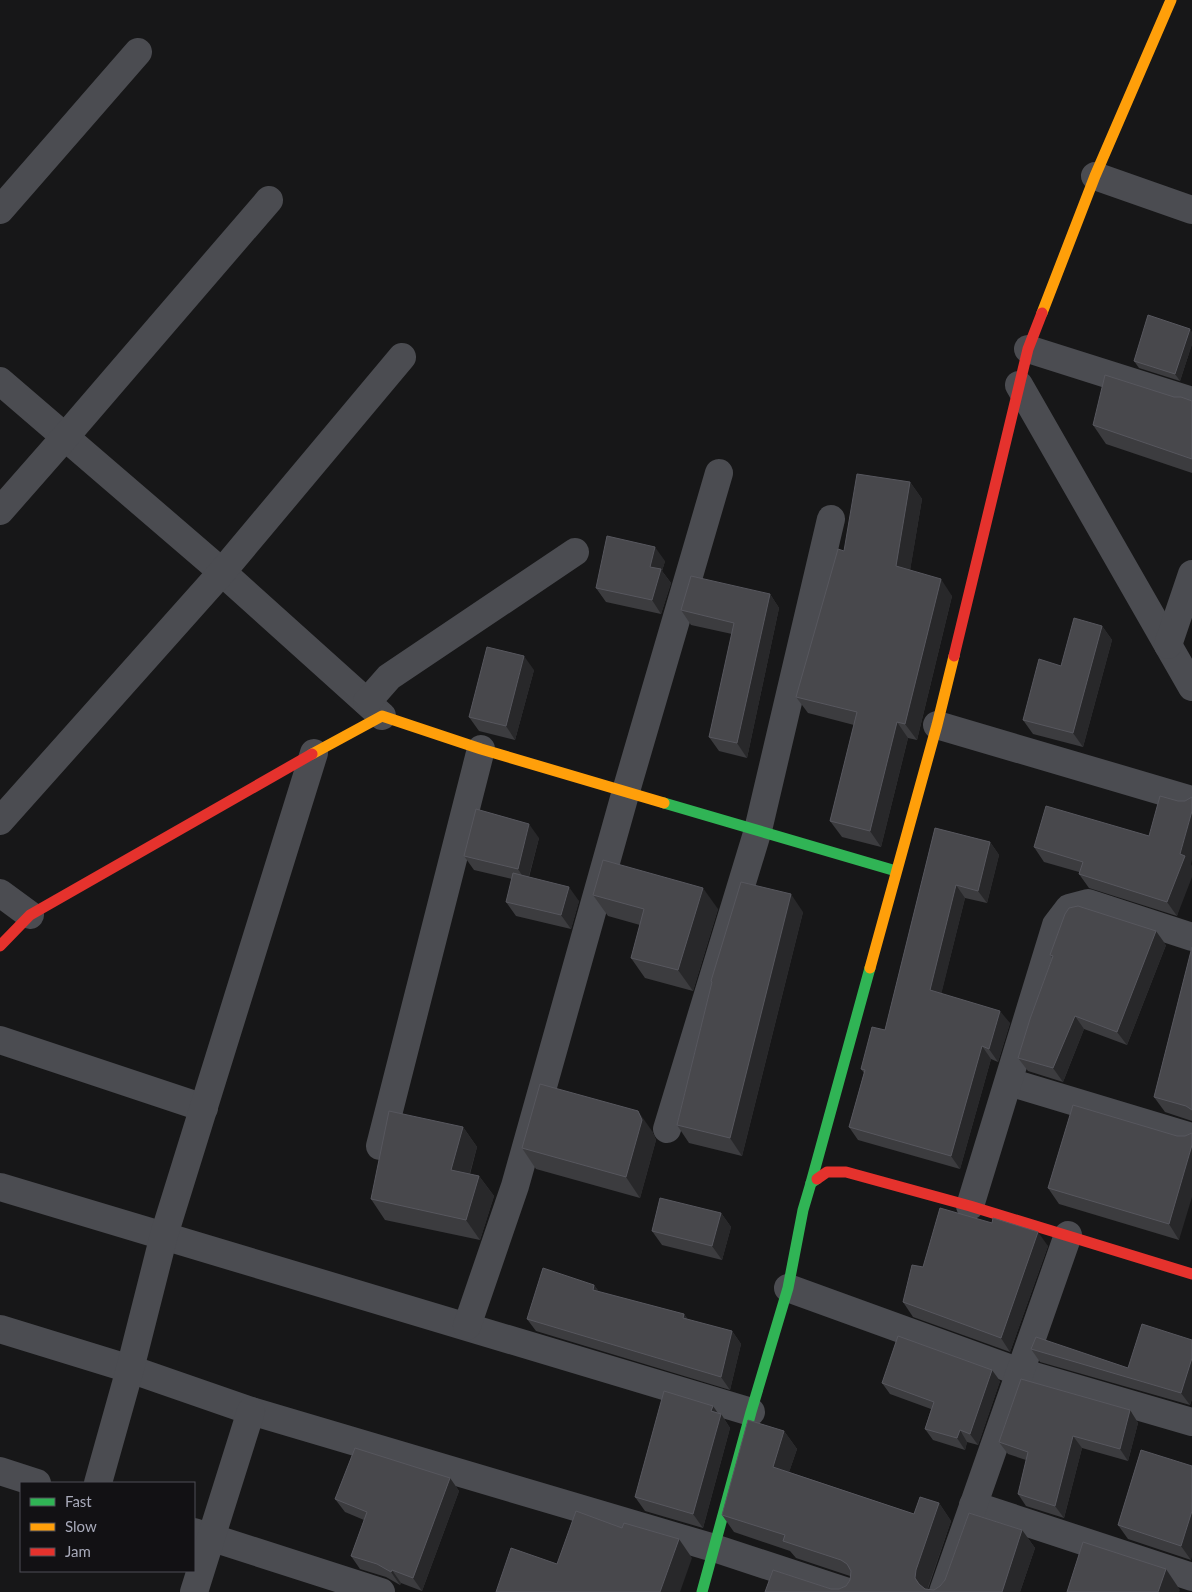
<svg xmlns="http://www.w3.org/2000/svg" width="1192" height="1592" font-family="Lato,sans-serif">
<rect width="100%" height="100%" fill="#171718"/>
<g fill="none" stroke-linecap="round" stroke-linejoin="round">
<g stroke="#4b4c51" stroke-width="28">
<polyline points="1095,176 1192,210"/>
<polyline points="0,210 138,52"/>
<polyline points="1028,349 1192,401"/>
<polyline points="0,381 222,572 382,716"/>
<polyline points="1019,385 1192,687"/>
<polyline points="0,511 65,437 269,200"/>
<polyline points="1168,645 1192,574"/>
<polyline points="367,702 389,677 575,552"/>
<polyline points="937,725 1192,800"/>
<polyline points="0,821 222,572 402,357"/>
<polyline points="0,893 30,915"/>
<polyline points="0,1040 204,1108"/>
<polyline points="1009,1082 1192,1137"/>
<polyline points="667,1129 758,830 831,519"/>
<polyline points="380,1146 481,749"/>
<polyline points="0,1187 751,1412"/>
<polyline points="970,1206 1056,925 1069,908 1088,903 1192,937"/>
<polyline points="788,1288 1020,1372 1192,1422"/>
<polyline points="467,1326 515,1186 626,791 719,473"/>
<polyline points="0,1329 130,1369 251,1411 714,1548 848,1592"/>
<polyline points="0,1471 37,1483"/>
<polyline points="98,1483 130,1369 164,1235 314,753"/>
<polyline points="973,1505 1192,1577"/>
<polyline points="194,1532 381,1592"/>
<polyline points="194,1592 251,1411"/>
<polyline points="943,1592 1068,1235"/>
</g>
<g stroke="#30b455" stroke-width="11">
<polyline points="664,803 896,871"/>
<polyline points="811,1183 870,968"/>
<polyline points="702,1592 751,1412 788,1288 803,1210 811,1183 817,1179"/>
</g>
<g stroke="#ff9f0a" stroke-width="11">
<polyline points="1042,313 1095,176 1171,0"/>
<polyline points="312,754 382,716 481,749 664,803"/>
<polyline points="870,968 937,725 954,656"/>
</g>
<g stroke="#e5322d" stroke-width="11">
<polyline points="954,656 1028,349 1042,313"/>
<polyline points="0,946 30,915 312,754"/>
<polyline points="817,1179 827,1172 846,1172 970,1206 1192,1274"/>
</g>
</g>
<g fill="#3c3c3f">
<polygon points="1192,332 1192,344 1180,381 1139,368 1134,361"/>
<polygon points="1174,397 1192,401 1192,473 1106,444 1093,425"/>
<polygon points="910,482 922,499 910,570 952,596 917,740 908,738 881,847 842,837 830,821 854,725 808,713 796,697 844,551"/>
<polygon points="665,561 662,571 671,583 661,614 606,602 596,588"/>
<polygon points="770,594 779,608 747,758 719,751 709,737 732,634 691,625 681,610"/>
<polygon points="1102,626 1112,640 1083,747 1033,734 1023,720 1061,666"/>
<polygon points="534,670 515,740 479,731 469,717"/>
<polygon points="935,828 990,842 999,855 987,903 965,898 941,994 1010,1023 998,1062 991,1059 960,1169 858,1140 849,1127 864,1073 861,1069 885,1030"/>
<polygon points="539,838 529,877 579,901 571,929 516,916 506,902 512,879 474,870 464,856"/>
<polygon points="1034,847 1191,864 1177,916 1089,888 1079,874 1079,872 1044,862"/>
<polygon points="593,895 718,909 693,991 645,978 631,958 640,925 608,916"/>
<polygon points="803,912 742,1156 689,1143 677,1125 712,983 711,981"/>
<polygon points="1166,945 1127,1045 1084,1029 1063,1082 1028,1071 1018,1058 1052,958 1050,955"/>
<polygon points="1192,947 1192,1121 1165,1112 1154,1097"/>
<polygon points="463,1127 477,1147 470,1174 479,1176 494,1196 480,1240 385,1220 371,1199"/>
<polygon points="652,1131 656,1140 640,1198 536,1169 522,1148"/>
<polygon points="1177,1136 1185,1136 1179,1240 1059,1204 1048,1188"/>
<polygon points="721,1213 731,1227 722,1260 662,1245 652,1231"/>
<polygon points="992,1223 1048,1246 1010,1352 913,1317 903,1302 923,1267"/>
<polygon points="594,1285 599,1292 684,1314 688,1320 732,1331 741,1344 730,1390 536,1331 527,1319"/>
<polygon points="1192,1340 1192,1399 1190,1405 1040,1362 1031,1349 1128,1368"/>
<polygon points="1000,1381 978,1445 967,1442 965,1450 933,1440 925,1429 931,1409 890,1394 882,1383"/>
<polygon points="1130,1410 1138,1423 1128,1461 1082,1448 1064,1518 1026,1506 1018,1494 1026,1460 1008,1454 999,1442"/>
<polygon points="718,1413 721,1414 730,1428 703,1528 645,1511 635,1497"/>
<polygon points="748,1420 784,1431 797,1449 789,1472 914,1514 920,1497 939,1503 951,1521 928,1589 934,1590 940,1586 945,1580 969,1513 1022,1530 1035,1548 1020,1592 765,1592 773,1570 831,1589 839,1589 846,1586 850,1580 850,1576 796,1558 790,1551 734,1532 722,1515"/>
<polygon points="1141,1450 1191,1560 1128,1539 1118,1525"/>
<polygon points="450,1478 459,1491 422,1591 401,1583 400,1585 386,1577 360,1569 351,1556 364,1520 345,1512 335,1499"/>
</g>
<g fill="#28282a">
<polygon points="1190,329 1192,332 1192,344 1180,381 1175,374"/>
<polygon points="910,482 922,499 908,583 896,566"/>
<polygon points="655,547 665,561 662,571 671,583 661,614 652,600 650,567"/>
<polygon points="941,579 952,596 917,740 905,724"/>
<polygon points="770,594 779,608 747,758 737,743"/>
<polygon points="1102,626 1112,640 1083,747 1073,733"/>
<polygon points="524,656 534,670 515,740 506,726"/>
<polygon points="897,722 908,738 881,847 870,831"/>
<polygon points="1192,811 1192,860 1191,864 1192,866 1192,877 1177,916 1167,902"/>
<polygon points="529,824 539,838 527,883 518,869"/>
<polygon points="990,842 999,855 987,903 978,891"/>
<polygon points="956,885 965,898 939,1003 930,990"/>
<polygon points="569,887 579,901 571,929 561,915"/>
<polygon points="703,888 718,909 693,991 678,970"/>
<polygon points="791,894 803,912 742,1156 730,1138"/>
<polygon points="1156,931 1166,945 1127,1045 1117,1032"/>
<polygon points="1000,1011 1010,1023 998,1062 989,1049"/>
<polygon points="1075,1016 1084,1029 1063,1082 1053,1068"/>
<polygon points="982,1046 991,1059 960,1169 951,1156"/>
<polygon points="638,1111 652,1131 656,1140 640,1198 626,1177"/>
<polygon points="463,1127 477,1147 465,1190 451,1170"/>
<polygon points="1192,1145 1192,1197 1179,1240 1169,1224"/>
<polygon points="479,1176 494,1196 480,1240 466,1220"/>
<polygon points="721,1213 731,1227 722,1260 712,1246"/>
<polygon points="1038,1232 1048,1246 1010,1352 1001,1338"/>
<polygon points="594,1285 603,1297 593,1290"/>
<polygon points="684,1314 693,1327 683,1318"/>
<polygon points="732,1331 741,1344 730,1390 721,1377"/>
<polygon points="1192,1358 1192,1399 1190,1405 1181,1393"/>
<polygon points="992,1370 1000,1381 978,1445 970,1434"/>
<polygon points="713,1406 720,1416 721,1414 730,1428 703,1528 693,1514 711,1411"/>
<polygon points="1130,1410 1138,1423 1128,1461 1120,1449"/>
<polygon points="960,1430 967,1442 965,1450 957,1438"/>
<polygon points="784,1431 797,1449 785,1484 773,1467"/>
<polygon points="1073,1436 1082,1448 1064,1518 1055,1506"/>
<polygon points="450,1478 459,1491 422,1591 413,1578"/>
<polygon points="939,1503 951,1521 928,1587 928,1592 919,1584 915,1578 916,1570"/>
<polygon points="1192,1511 1192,1557 1191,1560 1181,1546"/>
<polygon points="1022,1530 1035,1548 1020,1592 1002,1592"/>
<polygon points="679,1539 692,1558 680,1592 660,1592"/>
<polygon points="1166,1569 1180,1590 1179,1592 1158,1592"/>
<polygon points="392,1570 401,1583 400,1585 391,1572"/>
</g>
<g fill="#48484c" stroke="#57575e">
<polygon points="1148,315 1190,329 1175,374 1134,361"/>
<polygon points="1105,375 1174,397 1181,397 1192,401 1192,459 1093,425"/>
<polygon points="857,474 910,482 896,566 941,579 905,724 897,722 870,831 830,821 857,712 796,697 838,549 844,551"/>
<polygon points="607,536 655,547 650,567 661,569 652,600 596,588"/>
<polygon points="691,576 770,594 737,743 709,737 734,623 681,610"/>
<polygon points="1074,618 1102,626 1073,733 1023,720 1039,659 1061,666"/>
<polygon points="487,647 524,656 506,726 469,717"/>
<polygon points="1160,796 1178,801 1185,801 1192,797 1192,811 1180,854 1185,856 1167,902 1079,874 1083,862 1034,847 1046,806 1149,836"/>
<polygon points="476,809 529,824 518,869 464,856"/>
<polygon points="935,828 990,842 978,891 956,885 930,990 1000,1011 989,1049 982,1046 951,1156 849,1127 865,1070 861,1069 872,1027 885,1030"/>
<polygon points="603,860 703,888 678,970 631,958 644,909 593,895"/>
<polygon points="513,873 569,887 561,915 506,902"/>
<polygon points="741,882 791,894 730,1138 677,1125 712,982 711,981"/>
<polygon points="1078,906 1156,931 1117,1032 1075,1016 1053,1068 1018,1058 1030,1019 1053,956 1050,955 1065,914 1069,908"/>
<polygon points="1192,947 1192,1110 1186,1106 1154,1097"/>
<polygon points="540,1084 638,1111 642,1120 626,1177 522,1148"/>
<polygon points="1073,1105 1177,1136 1185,1136 1192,1133 1192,1145 1169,1224 1048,1188"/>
<polygon points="389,1111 463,1127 451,1170 479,1176 466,1220 371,1199"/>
<polygon points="660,1198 721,1213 712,1246 652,1231"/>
<polygon points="940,1208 992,1223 993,1218 1038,1232 1001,1338 903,1302 912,1265 923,1267"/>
<polygon points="543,1268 594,1285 593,1290 684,1314 683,1318 732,1331 721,1377 527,1319"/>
<polygon points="1142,1324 1192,1340 1192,1358 1181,1393 1031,1349 1036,1337 1128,1368"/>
<polygon points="898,1336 992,1370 970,1434 960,1430 957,1438 925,1429 934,1402 882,1383"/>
<polygon points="1021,1379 1130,1410 1120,1449 1073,1436 1055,1506 1018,1494 1028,1452 999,1442"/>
<polygon points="664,1391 713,1406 711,1411 721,1414 693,1514 635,1497"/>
<polygon points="748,1420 784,1431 773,1467 914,1514 920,1497 939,1503 916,1570 915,1578 919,1584 925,1589 934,1590 940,1586 945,1580 969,1513 1022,1530 1002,1592 765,1592 773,1570 831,1589 839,1589 846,1586 850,1580 851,1571 847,1564 841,1560 783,1541 785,1535 722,1515"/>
<polygon points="355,1448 450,1478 413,1578 392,1570 391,1572 377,1564 351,1556 367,1512 335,1499"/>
<polygon points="1141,1450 1192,1466 1192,1511 1181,1546 1118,1525"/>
<polygon points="576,1511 622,1528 624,1523 679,1539 660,1592 496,1592 511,1548 557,1564"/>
<polygon points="1083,1542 1166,1569 1158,1592 1067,1592"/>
</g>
<rect x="20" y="1482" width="175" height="90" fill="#121114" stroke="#4e4e56"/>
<rect x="30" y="1498" width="25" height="8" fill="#30b455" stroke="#4e4e56"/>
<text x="65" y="1507" font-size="15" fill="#a8aaba">Fast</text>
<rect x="30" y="1523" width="25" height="8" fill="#ff9f0a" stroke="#4e4e56"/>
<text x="65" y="1532" font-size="15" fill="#a8aaba">Slow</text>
<rect x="30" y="1548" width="25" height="8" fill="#e5322d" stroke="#4e4e56"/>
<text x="65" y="1557" font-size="15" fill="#a8aaba">Jam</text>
</svg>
